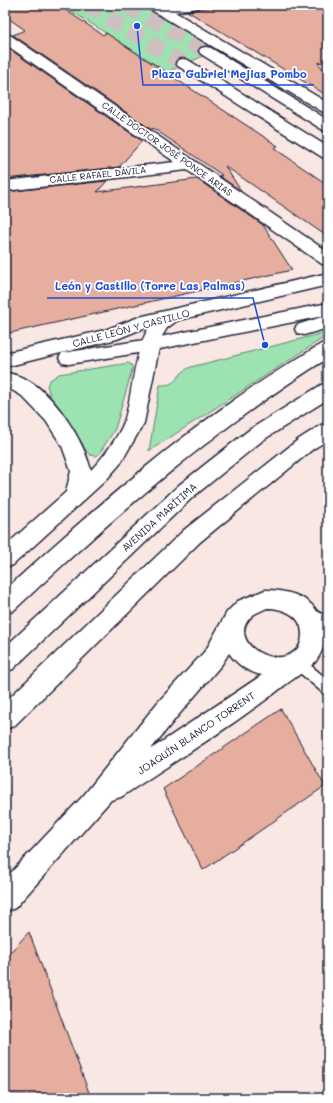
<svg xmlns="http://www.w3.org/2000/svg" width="333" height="1103" font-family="Mali,sans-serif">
<rect width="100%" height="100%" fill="#f8e7e2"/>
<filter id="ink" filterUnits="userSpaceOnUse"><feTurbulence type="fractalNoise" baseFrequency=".025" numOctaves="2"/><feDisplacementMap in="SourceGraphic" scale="8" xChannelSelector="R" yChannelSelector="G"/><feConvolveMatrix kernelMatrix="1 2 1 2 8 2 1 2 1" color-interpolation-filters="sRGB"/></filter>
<g filter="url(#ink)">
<g fill="#9ce3b1" stroke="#5f8276">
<polygon points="62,5 142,5 217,50 167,72"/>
<path d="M328 332V335L149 451 160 385C179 386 176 373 191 367Z"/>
<polygon points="129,363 133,367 115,429 99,454 96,456 90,455 81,444 65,416 50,396 47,385 50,380 59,374"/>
</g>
<g fill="#e6ae9e" stroke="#22223b">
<polygon points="5,5 58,5 103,35 106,33 278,146 274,148 328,185 328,237 225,166 241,191 219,176 222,175 153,128 152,130 13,35 25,30 5,16"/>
<polygon points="226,5 317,5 328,18 328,61 318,63 328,75 328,96 187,11"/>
<polygon points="5,46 142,141 119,167 5,179"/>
<polygon points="197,179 263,225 292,270 5,334 5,192 107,181 97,192"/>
<polygon points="281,709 325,786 203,870 163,789"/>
<polygon points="29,932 91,1098 5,1098 5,958"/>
</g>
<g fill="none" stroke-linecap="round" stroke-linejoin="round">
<g stroke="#cdc0c1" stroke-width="16" stroke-dasharray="16 8" stroke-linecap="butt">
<polyline points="88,5 183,63"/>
<polyline points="127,5 206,51"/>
</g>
<defs>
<g id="lane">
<polygon points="307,606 328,617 328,630 302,616 300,612 302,608"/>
<polygon points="297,656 302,658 328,680 328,695 323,693 292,666 290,662 292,658"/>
</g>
<g id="street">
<polygon points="146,5 200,5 198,8 175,12 328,103 328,114 323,112 148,8"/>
<polygon points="5,34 10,35 328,252 328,266 322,264 187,170 5,191 5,181 175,162 5,44"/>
<polygon points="328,315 328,328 304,335 297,333 295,329 297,325"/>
<path d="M265 590C284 590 308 595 318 613 328 630 327 645 316 661 310 668 293 679 285 685 233 726 176 760 121 797L111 800 15 908 5 912V879L84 795 158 702 206 650 227 612 238 601ZM267 608C283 608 302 615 302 634 302 639 301 644 298 648 276 674 223 640 253 615 257 612 263 610 267 608ZM229 653C238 665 247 672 262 675L151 749 176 718 222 664Z"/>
</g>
<g id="secondary">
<polygon points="328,273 328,285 144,328 117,339 5,367 5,353 105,330 139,317"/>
<polygon points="328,303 328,315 150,351 69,364 62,363 59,358 62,353 69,352 150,339"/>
</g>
<g id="highway">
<polygon points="206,47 211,48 328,120 328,132 323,130 201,54 199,51 201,48"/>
<polygon points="183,59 188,60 328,147 328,159 322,157 178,66 176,63 178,60"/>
<path d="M173 309 179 311 182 315 179 319 167 328 161 338 144 423 120 464 107 479 13 565 5 568V546L66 492 71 471 62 446 46 421 22 396 5 386V372C11 374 17 375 23 378 53 391 83 439 91 470 102 459 119 436 124 422 136 388 132 320 173 309Z"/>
<path d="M328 343V358C213 430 112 518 13 611L5 613V590C78 523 153 457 234 400 262 380 292 362 321 344Z"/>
<polygon points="328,383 328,399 263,440 193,497 13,669 5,672 5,647 179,485 249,430 321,385"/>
<polygon points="328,423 328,440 313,449 200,542 14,726 5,729 5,702 184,530 299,439 321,425"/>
</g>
</defs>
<use href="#lane" stroke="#22223b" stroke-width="3"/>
<use href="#street" stroke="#22223b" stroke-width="3"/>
<use href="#secondary" stroke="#22223b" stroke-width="3"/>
<use href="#highway" stroke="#22223b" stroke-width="3"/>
<use href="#lane" fill="#fff" fill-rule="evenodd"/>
<use href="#street" fill="#fff" fill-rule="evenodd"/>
<use href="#secondary" fill="#fff" fill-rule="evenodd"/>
<use href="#highway" fill="#fff" fill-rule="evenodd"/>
</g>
</g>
<g text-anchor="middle" stroke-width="3.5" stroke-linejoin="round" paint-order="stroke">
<g font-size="9" fill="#22223b" stroke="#fff">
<text transform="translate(167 149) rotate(35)" y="3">CALLE DOCTOR JOSÉ PONCE ARIAS</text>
<text transform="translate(98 175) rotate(-6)" y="3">CALLE RAFAEL DÁVILA</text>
</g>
<g font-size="10" fill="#22223b" stroke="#fff">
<text transform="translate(131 328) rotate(-15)" y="4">CALLE LEÓN Y CASTILLO</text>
<text transform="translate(159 517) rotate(-42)" y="4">AVENIDA MARÍTIMA</text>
<text transform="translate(196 733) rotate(-34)" y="4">JOAQUÍN BLANCO TORRENT</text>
</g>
</g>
<path fill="none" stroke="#1d4ed8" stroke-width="1.5" d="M137 26L143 85H314M265 345L253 298H47"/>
<g fill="#1d4ed8" stroke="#fff" stroke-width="1.5">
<circle cx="137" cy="26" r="4"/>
<circle cx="265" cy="345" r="4"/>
</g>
<g font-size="11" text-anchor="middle" font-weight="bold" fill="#1d4ed8" stroke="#fff" stroke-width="3.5" stroke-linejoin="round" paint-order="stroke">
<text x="229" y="78">Plaza Gabriel Mejias Pombo</text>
<text x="150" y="290">León y Castillo (Torre Las Palmas)</text>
</g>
<rect width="333" height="1103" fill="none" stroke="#fff" stroke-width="20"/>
<rect x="10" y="10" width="313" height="1083" fill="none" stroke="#22223b" stroke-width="1.5" filter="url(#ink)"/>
</svg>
